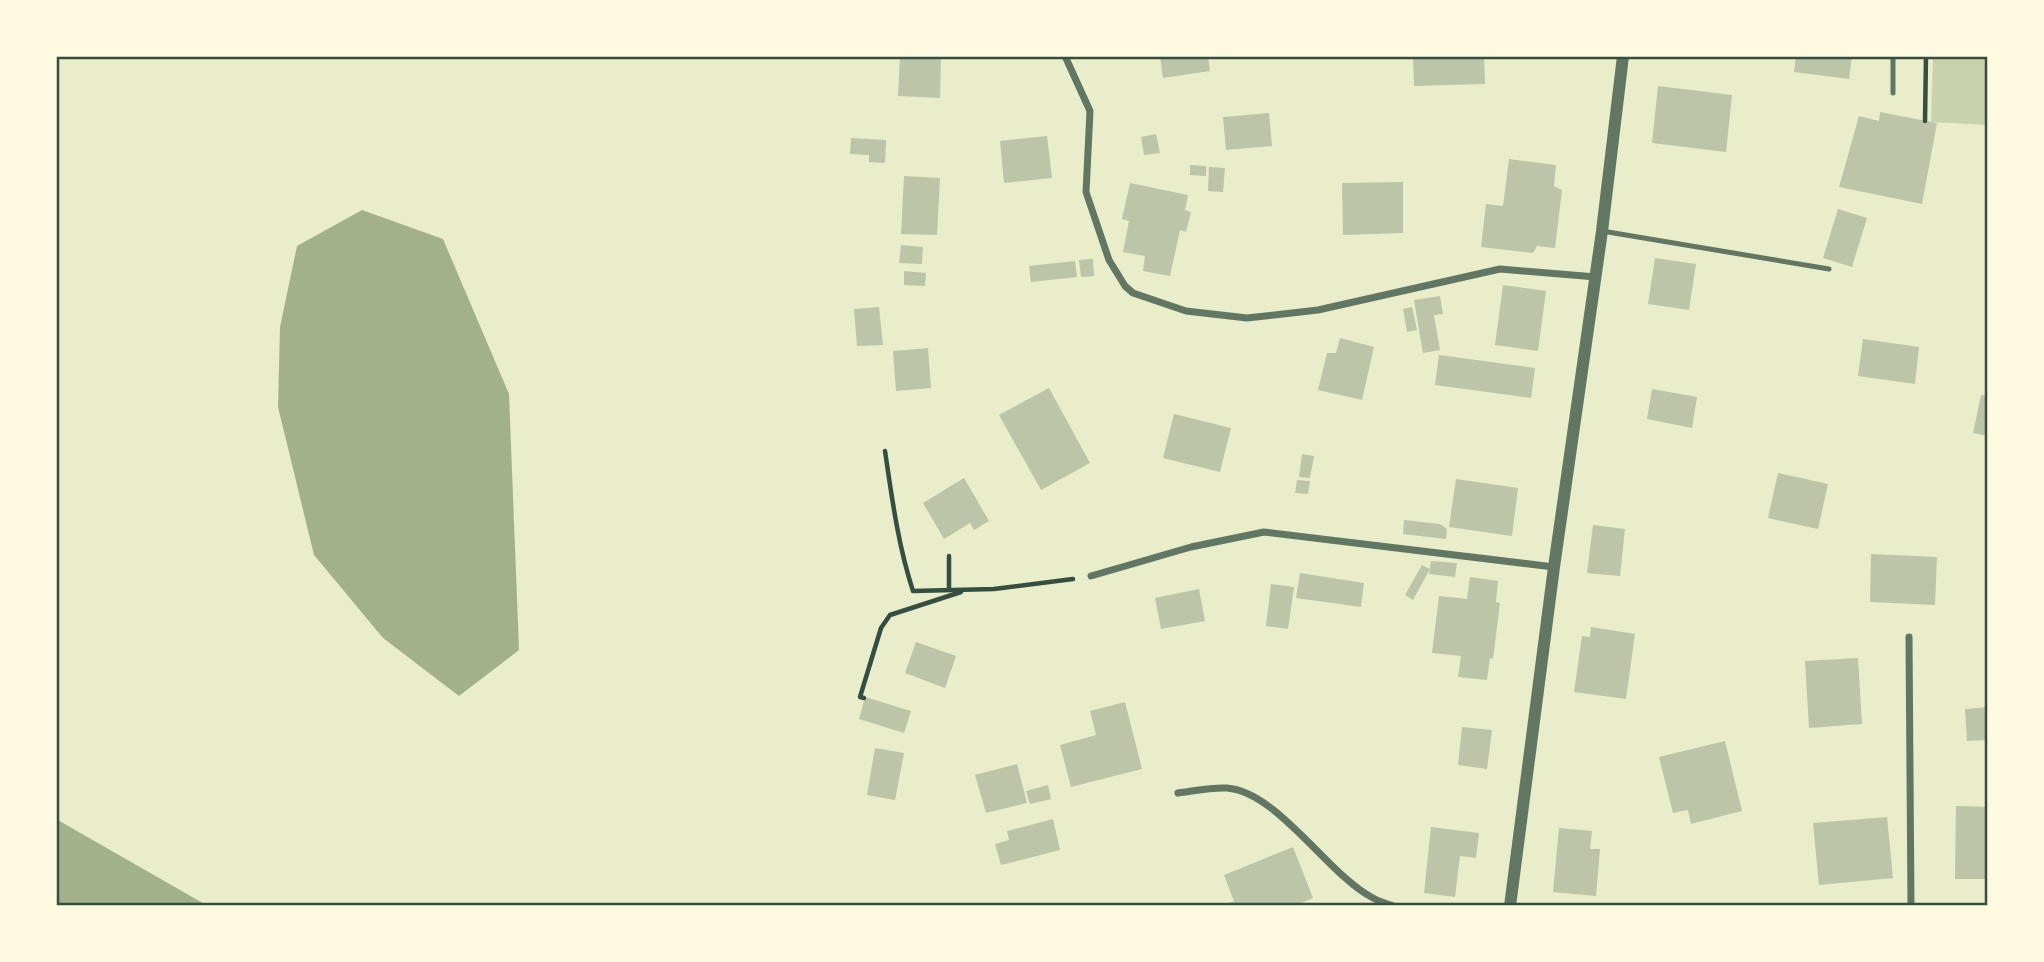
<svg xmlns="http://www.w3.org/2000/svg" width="2044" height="962" font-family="'Source Sans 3',sans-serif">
<rect width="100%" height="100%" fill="#e9edc9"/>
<polygon fill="#cad2ad" points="1933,56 1988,56 1988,125 1931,122"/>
<g fill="#a3b18a">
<polygon points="362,210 443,239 509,394 519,650 459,696 383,638 314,555 278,407 280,327 297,246"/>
<polygon points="56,819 208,906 56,906"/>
</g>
<g fill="#bcc5a7">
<polygon points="900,56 941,58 940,98 898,96"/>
<polygon points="1160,56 1208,56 1210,71 1163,78"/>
<polygon points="1413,56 1484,56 1485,84 1414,86"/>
<polygon points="1796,56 1852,56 1849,79 1794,72"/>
<polygon points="1658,86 1732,95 1726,152 1652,143"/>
<polygon points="1880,112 1937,123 1922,204 1839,187 1859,116 1879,121"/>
<polygon points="1269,113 1272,146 1226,150 1223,117"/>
<polygon points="1156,134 1160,153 1144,155 1141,137"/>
<polygon points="1047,136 1052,178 1004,183 1000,141"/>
<polygon points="851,138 886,140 885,163 869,162 869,155 850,154"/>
<polygon points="1509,159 1556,165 1554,186 1562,190 1555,248 1537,246 1533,253 1481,247 1486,204 1503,206"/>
<polygon points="1190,165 1206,166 1206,176 1190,175"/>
<polygon points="1209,167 1225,168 1223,192 1208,191"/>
<polygon points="904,176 940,178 937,235 901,234"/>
<polygon points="1403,182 1403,233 1343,235 1342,183"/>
<polygon points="1130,183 1188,195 1185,210 1191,212 1186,232 1180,230 1170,276 1143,271 1145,256 1123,252 1129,221 1122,219"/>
<polygon points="1838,209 1867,218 1852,267 1823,258"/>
<polygon points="901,245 923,247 922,264 899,263"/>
<polygon points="1655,258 1696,264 1689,310 1648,304"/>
<polygon points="1093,259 1094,276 1081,277 1079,260"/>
<polygon points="1075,261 1077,277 1031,282 1029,266"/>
<polygon points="904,271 926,273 925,286 904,285"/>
<polygon points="1503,285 1546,291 1538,351 1495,345"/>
<polygon points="1440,296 1443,314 1434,315 1440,350 1423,353 1414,300"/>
<polygon points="879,307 883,345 857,346 854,309"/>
<polygon points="1412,307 1417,330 1407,332 1403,309"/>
<polygon points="1340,338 1374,347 1362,400 1318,390 1327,353 1336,353"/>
<polygon points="1863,339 1919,347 1915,384 1858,376"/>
<polygon points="928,348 931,388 896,391 893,351"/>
<polygon points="1439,355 1535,368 1531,398 1435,385"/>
<polygon points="1049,388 1090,463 1041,490 999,415"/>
<polygon points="1652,389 1697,397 1692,428 1647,419"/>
<polygon points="1981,395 1988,396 1988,436 1973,433"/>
<polygon points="1174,414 1231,428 1220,472 1163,458"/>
<polygon points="1302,454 1314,456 1310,478 1299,477"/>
<polygon points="1778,473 1828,484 1818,529 1768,518"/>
<polygon points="964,478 989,521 974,530 970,523 944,539 923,503"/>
<polygon points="1456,479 1518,488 1512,536 1449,527"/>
<polygon points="1297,480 1310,481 1308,494 1295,493"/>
<polygon points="1404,520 1440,524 1447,529 1446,539 1403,534"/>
<polygon points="1593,525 1625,529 1620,576 1587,573"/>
<polygon points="1871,554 1937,557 1935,605 1870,602"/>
<polygon points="1431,561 1457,563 1455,577 1429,574"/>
<polygon points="1422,565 1430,569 1413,600 1405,595"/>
<polygon points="1300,573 1364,583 1361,607 1296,598"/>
<polygon points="1470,577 1498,581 1496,602 1500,603 1493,659 1490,658 1487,680 1458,677 1461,656 1432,653 1439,596 1467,599"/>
<polygon points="1271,584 1294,587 1288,629 1266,626"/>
<polygon points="1199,589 1205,621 1161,629 1155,598"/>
<polygon points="1591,627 1635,634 1626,699 1574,692 1582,636 1590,637"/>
<polygon points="916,642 956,656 945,688 905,673"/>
<polygon points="1858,658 1862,724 1809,728 1805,661"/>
<polygon points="865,697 911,711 904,733 859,719"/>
<polygon points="1125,702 1142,769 1071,787 1060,745 1096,735 1090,711"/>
<polygon points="1988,707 1988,740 1967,741 1965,709"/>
<polygon points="1462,727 1492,730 1487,769 1458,765"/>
<polygon points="1725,741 1742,811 1691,824 1688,810 1673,813 1659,757"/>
<polygon points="875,748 904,753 895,800 867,795"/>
<polygon points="1017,764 1027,803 986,813 975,775"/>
<polygon points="1048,785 1051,799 1030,804 1026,791"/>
<polygon points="1956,806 1988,807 1988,879 1955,879"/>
<polygon points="1887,817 1893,878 1819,885 1813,823"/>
<polygon points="1053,819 1060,850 1001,865 995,844 1009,840 1007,831"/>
<polygon points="1431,827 1479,833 1476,858 1460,856 1455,897 1424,893"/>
<polygon points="1559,828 1592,831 1590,849 1600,849 1596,896 1553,892"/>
<polygon points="1293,847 1313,898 1294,906 1223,906 1234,901 1224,875"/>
</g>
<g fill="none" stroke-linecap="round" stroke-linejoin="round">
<g stroke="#344e41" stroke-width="4.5">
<polyline points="1925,121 1926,56"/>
<path d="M885 451C892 498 898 545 913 591L994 589 1073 579"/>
<polyline points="949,556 949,590"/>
<polyline points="864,698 860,697 881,628 890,615 961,592"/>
</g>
<g stroke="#617663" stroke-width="5">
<polyline points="1893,93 1893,56"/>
<polyline points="1602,231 1829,269"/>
</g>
<g stroke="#617663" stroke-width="7">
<polyline points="1065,56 1090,111 1086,192 1109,260 1125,286 1133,293 1186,311 1247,318 1318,310 1500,269 1596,277"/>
<polyline points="1091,576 1191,547 1264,532 1554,567"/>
<polyline points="1909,637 1911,906"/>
<path d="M1178 793C1194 791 1212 787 1227 788 1278 792 1328 875 1373 898 1380 902 1387 904 1394 906"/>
</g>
<polyline stroke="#617663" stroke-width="12" points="1510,906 1554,567 1602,231 1623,56"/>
</g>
<rect width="2044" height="962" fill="none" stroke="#fefae0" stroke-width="116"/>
<rect x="58" y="58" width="1928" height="846" fill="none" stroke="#344e41" stroke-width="2.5"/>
</svg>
